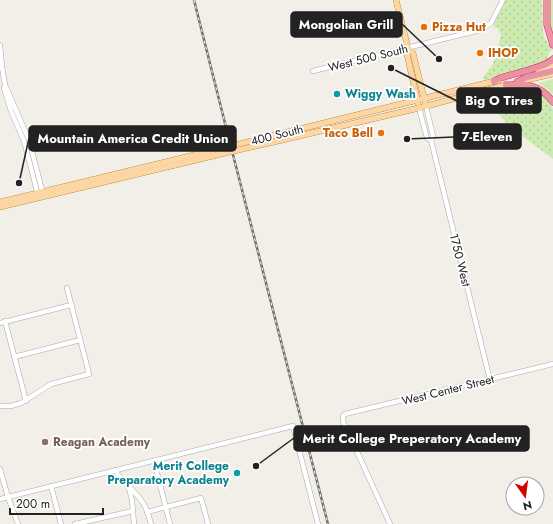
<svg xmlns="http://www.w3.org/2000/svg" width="553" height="524" font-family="Jost,sans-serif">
<defs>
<pattern id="grass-dots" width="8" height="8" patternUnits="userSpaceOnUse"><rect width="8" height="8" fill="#cdebb0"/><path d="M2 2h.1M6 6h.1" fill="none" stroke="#b0c997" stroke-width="1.8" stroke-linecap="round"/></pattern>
</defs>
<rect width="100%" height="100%" fill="#f2efe9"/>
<g fill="url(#grass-dots)">
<polygon points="506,0 542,0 543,32 545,39 553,50 550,51 548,57 550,59 547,61 484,80 483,77 493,64 501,35 498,28 495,28 494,24"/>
<polygon points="521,88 535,89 546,97 553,109 553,159 509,126 488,102 482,103 481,98"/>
</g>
<g fill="#cdebb0">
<polygon points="551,0 553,0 553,32 551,25"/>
<polygon points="553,79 553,94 546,88 538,83"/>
</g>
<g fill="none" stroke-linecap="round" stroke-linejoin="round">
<defs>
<g id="minor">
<polyline points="0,45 2,67 5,85 29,140 43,194"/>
<polyline points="313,71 480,30 491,23 503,0"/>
<polyline points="4,88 11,111 24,141 38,195"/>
<polyline points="426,106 433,136 431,140 490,380"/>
<polyline points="419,108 427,138 431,140"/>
<polyline points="5,321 26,401"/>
<polyline points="0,323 71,305"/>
<polyline points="14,357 80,340"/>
<polyline points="0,406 11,406 21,403 51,384 89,374 67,288"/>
<polyline points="154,461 170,524"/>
<polyline points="0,469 8,497 18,524"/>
<path d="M115 470C122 482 133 489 141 500 147 507 149 516 151 524"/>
<polyline points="51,486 61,524"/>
<polyline points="129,488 132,500 134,524"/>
<polyline points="0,499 293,426 318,524"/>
<polyline points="147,512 201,498 208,524"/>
<polyline points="75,524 133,511"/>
<polyline points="390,524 343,421 343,416 345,414 553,364"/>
</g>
<g id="major">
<polyline points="396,0 408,48 407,54 418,103"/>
<polyline points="408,48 413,53 425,102"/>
<polyline points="538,70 553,66"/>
<polyline points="522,81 553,74"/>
<polyline points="263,138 499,80"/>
<polyline points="265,144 419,108 510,84"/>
<polyline points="0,202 219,149"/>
<polyline points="0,207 221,154"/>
</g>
<g id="highway">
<polyline points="547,0 547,25 553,45"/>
<path d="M494 81C509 73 545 69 553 59"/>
<polyline points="517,82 527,77 553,71"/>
<path d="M506 85C525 83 541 85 553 102"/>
</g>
</defs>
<use href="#minor" stroke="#a9a9a9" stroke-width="5.5"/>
<use href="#major" stroke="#a06b00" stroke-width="6"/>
<use href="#highway" stroke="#dc2a67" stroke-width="7"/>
<use href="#minor" stroke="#fff" stroke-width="4.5"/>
<use href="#major" stroke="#fcd6a4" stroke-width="5.5"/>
<use href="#highway" stroke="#e892a2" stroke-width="6"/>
<defs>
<polyline id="rail" points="194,0 231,147 328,524"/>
</defs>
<use href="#rail" stroke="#707070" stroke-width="2.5"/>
<use href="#rail" stroke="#fff" stroke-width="1" stroke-dasharray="3" stroke-linecap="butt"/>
<defs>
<g id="major-bridge">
<polyline points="219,149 263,138"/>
<polyline points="221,154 265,144"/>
</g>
</defs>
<use href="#major-bridge" stroke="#a06b00" stroke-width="6" stroke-linecap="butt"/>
<use href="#major-bridge" stroke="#fcd6a4" stroke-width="5.5"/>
</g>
<g fill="#e8710a" stroke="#fff" stroke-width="1.5">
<circle cx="424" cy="27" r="4"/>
<circle cx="480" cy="53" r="4"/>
<circle cx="381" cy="133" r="4"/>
</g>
<g fill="#0f9aa8" stroke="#fff" stroke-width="1.5">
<circle cx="337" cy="94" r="4"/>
<circle cx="237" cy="473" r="4"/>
</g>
<circle fill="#8d6e63" stroke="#fff" stroke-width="1.5" cx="45" cy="442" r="4"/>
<g text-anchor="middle" stroke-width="3.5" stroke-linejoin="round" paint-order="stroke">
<g font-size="12" font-weight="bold" fill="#c56008" stroke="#fff" text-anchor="start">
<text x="432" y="31">Pizza Hut</text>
<text x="488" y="57">IHOP</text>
<text x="373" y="137" text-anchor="end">Taco Bell</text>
</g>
<g font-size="12" fill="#222" stroke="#fff">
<text transform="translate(368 58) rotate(-14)" y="4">West 500 South</text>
<text transform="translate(277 135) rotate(-14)" y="4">400 South</text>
<text transform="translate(460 260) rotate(76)" y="4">1750 West</text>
<text transform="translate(448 390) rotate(-14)" y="4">West Center Street</text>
</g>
<g font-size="12" font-weight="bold" fill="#0d838f" stroke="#fff" text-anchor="start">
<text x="345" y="98">Wiggy Wash</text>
<text x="229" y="470" text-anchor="end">Merit College<tspan x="229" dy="14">Preparatory Academy</tspan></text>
</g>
<g font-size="12" font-weight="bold" fill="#785e54" stroke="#fff" text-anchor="start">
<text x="53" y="446">Reagan Academy</text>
</g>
</g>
<path fill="none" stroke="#222" stroke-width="1.5" d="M439 59L402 24M391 68L457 101M407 139L454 137M19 183L29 138M256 466L294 438"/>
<g fill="#222" stroke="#fff" stroke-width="1.5">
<circle cx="439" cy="59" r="4"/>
<circle cx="391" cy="68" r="4"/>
<circle cx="407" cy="139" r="4"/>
<circle cx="19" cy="183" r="4"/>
<circle cx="256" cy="466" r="4"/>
</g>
<g fill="#222" stroke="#222" stroke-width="1.5">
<rect x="291" y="12" width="111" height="25" rx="4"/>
<rect x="457" y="88" width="84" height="25" rx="4"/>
<rect x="454" y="124" width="67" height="25" rx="4"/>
<rect x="29" y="126" width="207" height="25" rx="4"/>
<rect x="294" y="426" width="235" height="25" rx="4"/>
</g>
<g font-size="13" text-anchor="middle" font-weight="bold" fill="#fff">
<text x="346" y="29">Mongolian Grill</text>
<text x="499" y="105">Big O Tires</text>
<text x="487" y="141">7-Eleven</text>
<text x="133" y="143">Mountain America Credit Union</text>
<text x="412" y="443">Merit College Preperatory Academy</text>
</g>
<g transform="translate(525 496) rotate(166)"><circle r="19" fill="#ffffff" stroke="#a7a7a7"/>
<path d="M0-3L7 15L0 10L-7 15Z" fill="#d40000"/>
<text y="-6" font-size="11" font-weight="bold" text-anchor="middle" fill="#222222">N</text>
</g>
<path d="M10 508v6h93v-6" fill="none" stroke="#222222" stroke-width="2"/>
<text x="16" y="508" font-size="12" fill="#222222" stroke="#ffffff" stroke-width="3" paint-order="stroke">200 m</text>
</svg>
